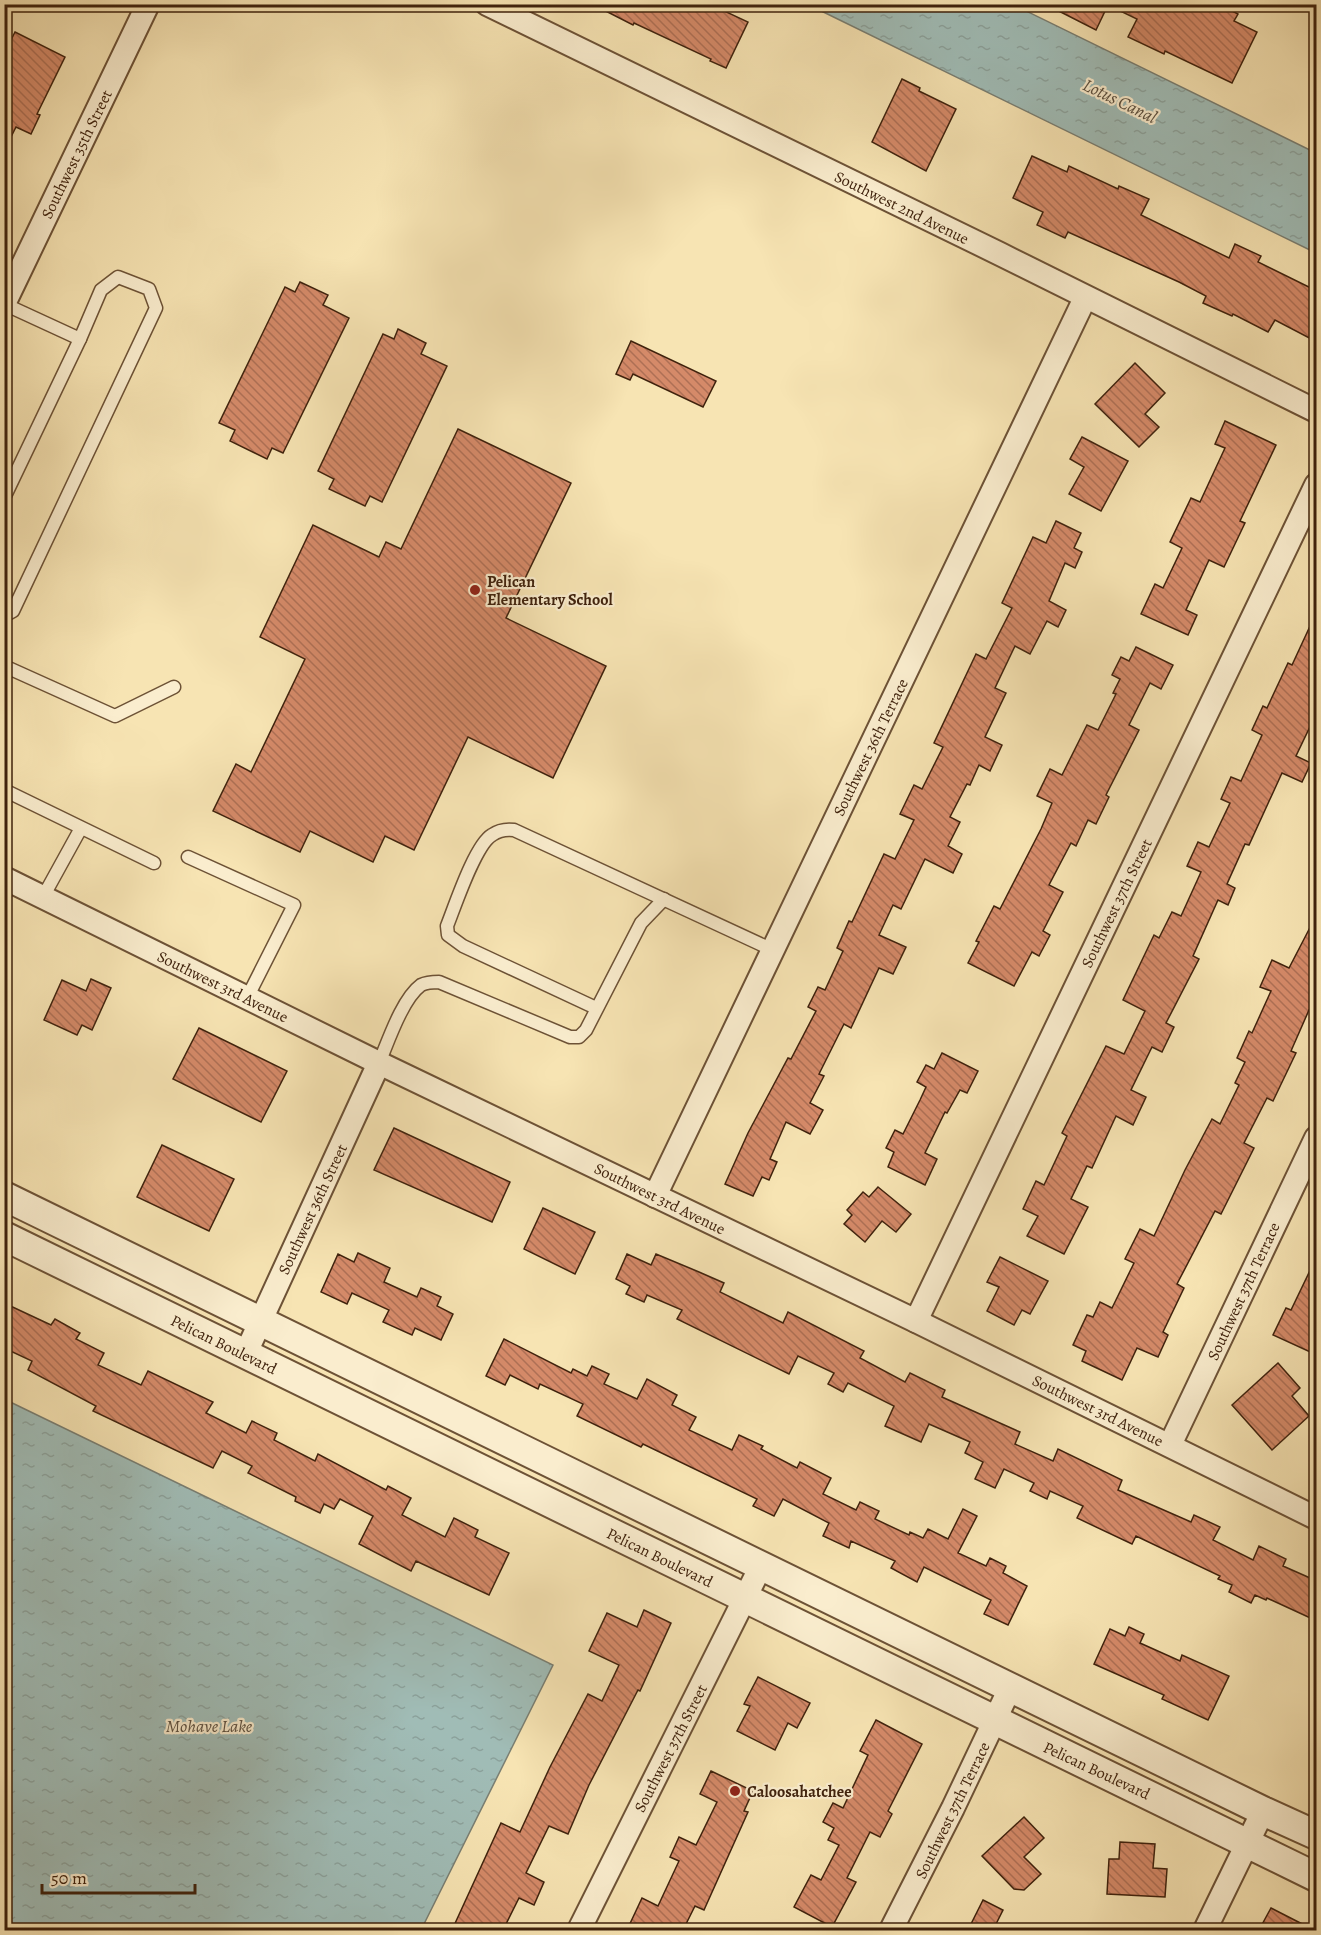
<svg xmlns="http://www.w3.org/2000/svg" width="1321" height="1935" font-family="Alegreya,serif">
<defs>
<pattern id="water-ripples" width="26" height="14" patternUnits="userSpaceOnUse" patternTransform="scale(1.5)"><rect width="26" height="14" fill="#a0bcb6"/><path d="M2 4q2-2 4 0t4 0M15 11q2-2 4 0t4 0" fill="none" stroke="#8ba19b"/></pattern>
<pattern id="building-back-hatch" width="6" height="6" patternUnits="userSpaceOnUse" patternTransform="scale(1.5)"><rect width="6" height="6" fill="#d58a69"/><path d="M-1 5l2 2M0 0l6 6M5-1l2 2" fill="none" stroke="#ae7055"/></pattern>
</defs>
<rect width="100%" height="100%" fill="#f7e4b3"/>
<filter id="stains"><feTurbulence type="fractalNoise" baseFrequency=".00333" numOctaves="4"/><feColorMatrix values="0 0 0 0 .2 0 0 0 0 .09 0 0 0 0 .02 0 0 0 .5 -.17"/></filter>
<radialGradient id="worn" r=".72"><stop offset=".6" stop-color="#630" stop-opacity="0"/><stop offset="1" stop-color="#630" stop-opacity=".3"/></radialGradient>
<g fill="url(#water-ripples)" stroke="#797e72" stroke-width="1.5">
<polygon points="809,5 1014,5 1316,153 1316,253"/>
<polygon points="4,1399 553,1665 421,1930 5,1930"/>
</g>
<g fill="url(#building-back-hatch)" stroke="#3f220d" stroke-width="1.5">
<polygon points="592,4 725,4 722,10 748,22 726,68 710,61 711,59 634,23 633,25"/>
<polygon points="1045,4 1219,4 1238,14 1234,21 1257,32 1232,83 1165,51 1164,54 1128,37 1137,19 1108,5 1096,30"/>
<polygon points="15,32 65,57 37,114 40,115 31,134 16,127 4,151 4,54"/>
<polygon points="902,79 920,88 919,91 956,109 926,171 872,142"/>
<polygon points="1032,156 1067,172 1069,166 1118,189 1119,186 1149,199 1141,215 1229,258 1235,244 1261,256 1258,262 1317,291 1317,342 1275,320 1268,332 1233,314 1232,316 1203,303 1206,296 1179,282 1068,232 1065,238 1037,225 1043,212 1013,198"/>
<polygon points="300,282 328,295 323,305 349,318 283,453 272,448 267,459 230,441 235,430 219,423 285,287 295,292"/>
<polygon points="398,329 426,343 421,354 447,366 382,502 370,496 365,506 329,489 334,479 318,471 383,334 394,339"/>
<polygon points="631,341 716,381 703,407 633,374 630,380 616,374"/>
<polygon points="1135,363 1165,393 1145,414 1159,427 1139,447 1095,404"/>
<polygon points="1225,421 1276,445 1240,521 1245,523 1224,567 1209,560 1186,610 1197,615 1188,635 1141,614 1155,584 1163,588 1182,548 1170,542 1191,498 1200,502 1225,448 1215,444"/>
<polygon points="458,429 571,483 506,618 606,666 553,778 468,737 414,850 385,836 373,862 310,831 300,852 213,811 236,764 251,772 305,659 260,637 313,525 379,557 386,542 401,549"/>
<polygon points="1082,437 1128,461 1101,511 1069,494 1084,467 1070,459"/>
<polygon points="1056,521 1081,533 1074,548 1082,552 1075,568 1065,563 1049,601 1066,610 1058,627 1047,621 1030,654 1015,646 995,688 1006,693 985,737 1002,745 990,771 979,765 970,785 967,784 950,817 960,822 948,846 962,854 953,873 925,859 901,909 893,905 879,935 906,947 893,974 879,968 851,1028 844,1024 819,1074 824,1076 810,1103 823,1110 810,1134 786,1122 770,1159 777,1162 769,1180 762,1177 753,1196 725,1184 748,1133 788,1058 791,1059 816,1011 808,1007 818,987 825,990 843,951 837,948 849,921 852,922 884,854 895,859 914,820 900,814 914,785 922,789 943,747 934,743 976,654 986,659 1012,608 1002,603 1033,537 1046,543"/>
<polygon points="1317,611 1317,712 1296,756 1311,763 1302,782 1282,773 1249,845 1245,844 1227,884 1235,888 1228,905 1218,900 1193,956 1199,959 1166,1023 1174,1027 1162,1052 1152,1047 1131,1090 1146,1097 1133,1125 1116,1116 1092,1168 1087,1166 1071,1199 1088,1207 1064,1254 1027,1236 1038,1216 1023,1209 1036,1181 1044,1185 1067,1136 1062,1133 1106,1046 1124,1054 1145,1011 1123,1000 1154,935 1159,938 1172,912 1181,916 1201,872 1187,866 1198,842 1209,847 1230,803 1221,799 1231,777 1241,781 1262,735 1252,730 1263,706 1267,708 1288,663 1292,665"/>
<polygon points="1136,647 1173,665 1161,689 1150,683 1129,725 1139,730 1106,795 1109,797 1096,824 1088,820 1076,846 1071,843 1049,885 1063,892 1043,931 1050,935 1039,956 1032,952 1014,986 968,963 979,942 976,941 994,906 1000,909 1041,829 1052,803 1037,796 1050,769 1062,775 1087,725 1098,730 1116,694 1113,693 1120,679 1112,675 1121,657 1129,661"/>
<polygon points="1317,914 1317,1013 1309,1010 1291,1051 1296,1053 1273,1101 1267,1098 1244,1143 1254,1148 1221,1214 1215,1211 1177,1284 1184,1288 1163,1332 1168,1335 1158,1357 1137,1348 1122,1380 1082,1361 1086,1351 1073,1345 1087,1315 1093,1317 1100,1302 1112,1308 1134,1263 1125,1259 1140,1229 1154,1236 1185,1170 1212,1119 1220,1124 1239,1085 1235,1083 1245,1062 1237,1058 1249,1031 1252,1033 1271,991 1260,987 1272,960 1289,968"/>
<polygon points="91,979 111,988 92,1030 82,1025 77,1035 44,1020 62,980 86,991"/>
<polygon points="199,1028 287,1071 261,1122 173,1079"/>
<polygon points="942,1053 978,1071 967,1093 960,1090 947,1113 945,1112 925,1153 937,1159 925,1185 888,1167 894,1152 886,1148 895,1130 903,1134 920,1100 926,1087 917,1082 926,1065 934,1069"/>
<polygon points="394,1128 510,1182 492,1222 374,1170"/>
<polygon points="162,1145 234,1179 209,1231 137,1197"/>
<polygon points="878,1187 911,1214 896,1232 882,1221 865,1242 844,1224 852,1215 847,1210 863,1192 869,1197"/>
<polygon points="543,1208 595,1232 575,1274 524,1249"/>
<polygon points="358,1253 390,1268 384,1282 417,1297 421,1288 441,1297 437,1306 453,1314 441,1340 415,1328 412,1335 383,1322 389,1310 352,1293 347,1304 321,1292 338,1254 354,1262"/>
<polygon points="627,1254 651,1265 656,1254 699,1272 724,1283 720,1292 783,1323 788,1312 864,1351 860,1358 905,1382 910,1373 945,1390 942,1397 1020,1432 1015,1444 1053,1461 1058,1449 1122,1480 1118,1490 1191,1522 1194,1515 1220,1527 1213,1540 1253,1560 1259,1546 1286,1559 1283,1566 1317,1581 1317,1621 1267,1598 1266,1600 1255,1595 1251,1603 1229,1592 1232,1585 1218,1579 1220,1576 1136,1536 1132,1544 1077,1518 1083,1506 1050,1491 1047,1499 1030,1491 1034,1483 1004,1469 995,1488 975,1479 983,1462 965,1453 970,1442 929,1424 921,1442 885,1426 894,1406 848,1383 843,1392 828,1384 834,1373 798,1356 789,1374 677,1319 682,1310 647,1295 644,1302 626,1294 630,1286 616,1279"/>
<polygon points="1317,1256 1317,1355 1273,1335 1286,1308 1291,1310"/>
<polygon points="1000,1257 1048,1281 1030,1314 1022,1310 1014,1325 987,1311 999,1287 987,1282"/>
<polygon points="4,1303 51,1325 55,1319 80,1333 76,1339 104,1353 98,1365 141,1385 148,1371 213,1402 206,1413 246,1433 252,1421 277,1433 274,1440 315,1461 318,1454 386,1490 388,1486 411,1498 402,1515 445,1537 454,1518 478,1530 475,1537 509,1553 489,1595 416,1561 411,1571 359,1544 373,1516 340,1499 334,1509 324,1504 320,1513 295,1501 296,1497 248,1473 252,1466 222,1451 213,1468 93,1411 96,1406 28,1370 32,1361 4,1348"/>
<polygon points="504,1339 571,1373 573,1369 587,1376 592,1366 609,1374 604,1384 637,1399 647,1379 677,1395 672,1405 696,1417 689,1430 732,1450 739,1435 763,1446 761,1449 797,1468 800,1462 831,1478 823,1494 856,1510 860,1502 879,1511 875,1519 909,1535 910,1532 923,1538 928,1529 948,1539 963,1509 977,1516 958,1553 986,1566 990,1558 1006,1566 1003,1573 1027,1586 1008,1625 984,1614 991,1600 924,1567 917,1582 891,1568 895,1561 851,1541 849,1548 823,1536 829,1523 783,1499 774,1516 753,1506 757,1499 643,1444 641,1447 577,1416 583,1404 540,1384 538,1389 510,1375 505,1385 486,1376"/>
<polygon points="1278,1363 1300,1388 1292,1396 1309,1416 1272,1450 1232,1405"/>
<polygon points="644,1610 671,1623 640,1691 638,1690 589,1785 568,1834 549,1826 526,1873 544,1882 534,1905 519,1898 503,1930 452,1930 501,1823 520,1832 550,1767 588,1694 602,1701 619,1665 589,1651 607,1613 637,1627"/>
<polygon points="1129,1627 1144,1634 1140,1643 1180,1661 1182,1655 1229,1676 1208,1720 1162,1699 1164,1695 1094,1664 1110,1629 1125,1636"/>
<polygon points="758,1677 810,1703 797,1728 788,1723 775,1750 737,1731 750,1706 744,1704"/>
<polygon points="876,1720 922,1744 888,1811 892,1814 880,1837 870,1832 847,1878 856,1882 832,1927 794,1907 811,1875 821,1880 839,1845 828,1840 834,1828 823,1822 833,1803 843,1808 868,1755 860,1751"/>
<polygon points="711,1771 753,1791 744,1811 748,1812 704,1910 695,1906 683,1930 627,1930 642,1898 658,1906 679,1861 670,1857 679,1837 696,1845 717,1802 700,1794"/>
<polygon points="1024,1817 1044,1838 1024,1857 1041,1874 1024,1890 1014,1889 982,1856"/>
<polygon points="1120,1842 1155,1844 1153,1868 1167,1869 1165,1897 1107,1894 1109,1859 1119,1859"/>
<polygon points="983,1900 1003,1910 993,1930 968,1930"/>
<polygon points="1271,1908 1314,1930 1259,1930"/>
</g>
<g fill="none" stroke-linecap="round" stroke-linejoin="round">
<defs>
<g id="service">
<polyline points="4,304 80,339 4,498"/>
<polyline points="4,616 13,611 156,308 149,289 118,277 101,290 80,339"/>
<polyline points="4,666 115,716 174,687"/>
<polyline points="4,790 154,863"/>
<polyline points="188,857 294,905 247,998"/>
<polyline points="43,897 81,828"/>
<path d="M596 1008 463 946 448 935 447 926C455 906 475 845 492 835 499 830 506 829 514 830L773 950"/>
<path d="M379 1063C388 1042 402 999 421 985 427 982 433 982 439 982L570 1037H579L586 1030 641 923 664 899"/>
</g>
<g id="minor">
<polyline points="487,4 1000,254 1316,411"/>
<polyline points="4,304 148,4"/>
<polyline points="4,878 379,1063 916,1321 1316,1518"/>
<polyline points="655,1196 1085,298"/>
<polyline points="916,1321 1316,485"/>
<polyline points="245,1355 379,1063"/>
<polyline points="1170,1445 1316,1138"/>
<polyline points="579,1930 761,1566"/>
<polyline points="891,1930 953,1808 1010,1688"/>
<polyline points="1205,1930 1263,1811"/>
</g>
<g id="tertiary">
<polyline points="4,1196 1263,1811 1316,1835"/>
<polyline points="4,1236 1316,1877"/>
</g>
</defs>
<use href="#service" stroke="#6d5236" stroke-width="15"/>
<use href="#minor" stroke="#6d5236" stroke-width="26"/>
<use href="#tertiary" stroke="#6d5236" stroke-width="32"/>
<use href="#service" stroke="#faedce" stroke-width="12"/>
<use href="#minor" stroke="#faedce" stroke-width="22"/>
<use href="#tertiary" stroke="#faedce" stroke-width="28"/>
</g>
<g fill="#8f2418" stroke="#faedce" stroke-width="2">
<circle cx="475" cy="590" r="6"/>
<circle cx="735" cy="1791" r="6"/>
</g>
<g text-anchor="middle" stroke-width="4.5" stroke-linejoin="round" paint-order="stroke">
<g font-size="16" fill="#3f220d" stroke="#faedce">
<text transform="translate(76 154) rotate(-64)" y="6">Southwest 35th Street</text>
<text transform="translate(902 207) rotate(26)" y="6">Southwest 2nd Avenue</text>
<text transform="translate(870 747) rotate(-64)" y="6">Southwest 36th Terrace</text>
<text transform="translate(1116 903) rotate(-64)" y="6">Southwest 37th Street</text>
<text transform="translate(223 986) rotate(26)" y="6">Southwest 3rd Avenue</text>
<text transform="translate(660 1198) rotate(26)" y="6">Southwest 3rd Avenue</text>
<text transform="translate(312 1209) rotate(-65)" y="6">Southwest 36th Street</text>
<text transform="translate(1243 1291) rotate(-65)" y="6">Southwest 37th Terrace</text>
<text transform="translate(224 1344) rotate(26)" y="6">Pelican Boulevard</text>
<text transform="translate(1098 1410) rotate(26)" y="6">Southwest 3rd Avenue</text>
<text transform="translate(660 1557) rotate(26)" y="6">Pelican Boulevard</text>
<text transform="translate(670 1748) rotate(-63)" y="6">Southwest 37th Street</text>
<text transform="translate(1097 1770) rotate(25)" y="6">Pelican Boulevard</text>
<text transform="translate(952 1810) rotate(-64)" y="6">Southwest 37th Terrace</text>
</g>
<g font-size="16" font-weight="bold" fill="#3f220d" stroke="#faedce" text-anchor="start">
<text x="487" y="587">Pelican<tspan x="487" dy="18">Elementary School</tspan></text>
<text x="747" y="1797">Caloosahatchee</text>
</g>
<g font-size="18" font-style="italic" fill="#5c5040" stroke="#faedce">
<text transform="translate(1120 101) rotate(26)" y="6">Lotus Canal</text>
<text x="209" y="1732">Mohave Lake</text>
</g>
</g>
<rect width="1321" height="1935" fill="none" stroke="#f7e4b3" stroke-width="24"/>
<rect x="6" y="6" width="1309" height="1923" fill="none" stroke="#3f220d" stroke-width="3"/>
<rect x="12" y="12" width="1297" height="1911" fill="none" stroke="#3f220d" stroke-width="1.5"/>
<path d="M42 1884v9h153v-9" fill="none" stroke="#3f220d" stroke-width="3"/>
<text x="51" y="1884" font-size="18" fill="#3f220d" stroke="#faedce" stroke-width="4.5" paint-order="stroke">50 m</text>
<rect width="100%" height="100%" filter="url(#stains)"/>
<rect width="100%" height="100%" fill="url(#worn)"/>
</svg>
